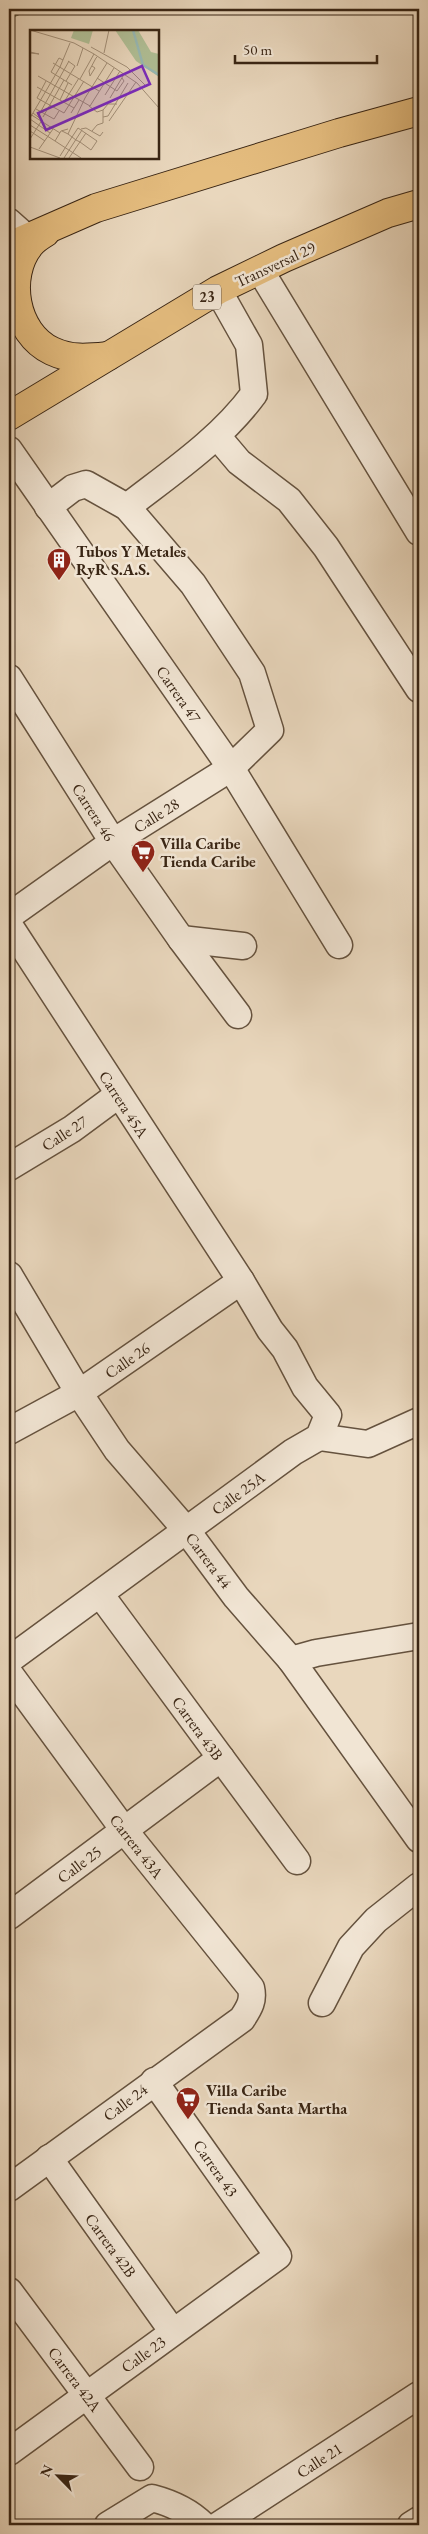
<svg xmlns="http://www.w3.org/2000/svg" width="428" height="2534" font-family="'EB Garamond',serif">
<defs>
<pattern id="wetland-marsh" width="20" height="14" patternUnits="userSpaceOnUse" patternTransform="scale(1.25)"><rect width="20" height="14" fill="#b0bf96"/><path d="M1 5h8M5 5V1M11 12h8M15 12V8" fill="none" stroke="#909b79"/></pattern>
</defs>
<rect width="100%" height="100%" fill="#e9d7bd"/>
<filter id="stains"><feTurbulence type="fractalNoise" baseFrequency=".004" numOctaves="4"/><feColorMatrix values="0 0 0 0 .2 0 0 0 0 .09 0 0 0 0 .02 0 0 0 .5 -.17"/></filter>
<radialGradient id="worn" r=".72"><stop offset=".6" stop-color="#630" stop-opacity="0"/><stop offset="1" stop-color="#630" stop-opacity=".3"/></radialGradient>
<polygon fill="url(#wetland-marsh)" stroke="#747255" points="9,9 32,9 9,19"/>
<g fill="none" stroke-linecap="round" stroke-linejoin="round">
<defs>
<g id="minor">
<polyline points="9,222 27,238"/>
<polyline points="260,270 419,532"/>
<polyline points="217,436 239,462 289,500 326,547 419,689"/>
<polyline points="9,450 231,768 339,945"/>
<path d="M127 507C172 472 220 440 254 394L249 345 218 290"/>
<polyline points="9,678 113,842 181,939 238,1015"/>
<polyline points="9,916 113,842 231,768 270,730 252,673 193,584 127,507 86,484 73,488 48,507"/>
<polyline points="9,925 241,1281 270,1330 285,1349 305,1387 328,1415 319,1437 293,1452 9,1660"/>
<polyline points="181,939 243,946"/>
<polyline points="9,1167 72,1129 118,1095"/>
<polyline points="9,1275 79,1393 117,1450 187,1531 236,1597 291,1660 419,1839"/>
<polyline points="9,1431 79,1393 241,1281"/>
<polyline points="319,1437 368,1444 419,1421"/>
<polyline points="100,1594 297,1861"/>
<polyline points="291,1660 316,1653 419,1636"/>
<path d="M9 1673 124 1830 251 1988C254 2001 249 2008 242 2019L9 2188"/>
<polyline points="9,1916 221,1758"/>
<polyline points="322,2003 351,1947 376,1920 419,1886"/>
<polyline points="49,2158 173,2332"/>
<polyline points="9,2291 140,2467"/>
<polyline points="9,2452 278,2256 154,2081"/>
<path d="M108 2525 152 2498C171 2503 189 2511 203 2525"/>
<polyline points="219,2525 419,2395"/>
<polyline points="411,2525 419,2520"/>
</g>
<g id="highway">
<path d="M45 233C40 236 34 240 30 245 5 276 14 333 52 351 71 360 88 358 108 356"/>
<polyline points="9,246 96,208 339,133 419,111"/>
<polyline points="9,416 218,290 284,258 388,213 419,204"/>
</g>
</defs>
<use href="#minor" stroke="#65523e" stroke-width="29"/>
<use href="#highway" stroke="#392514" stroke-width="30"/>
<use href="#minor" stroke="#f1e5d4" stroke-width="26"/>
<use href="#highway" stroke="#e4bc7e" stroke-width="28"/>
</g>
<defs>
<symbol id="building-pin" viewBox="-11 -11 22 30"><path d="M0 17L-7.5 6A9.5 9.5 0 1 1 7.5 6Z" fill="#8f2418" stroke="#f1e5d4"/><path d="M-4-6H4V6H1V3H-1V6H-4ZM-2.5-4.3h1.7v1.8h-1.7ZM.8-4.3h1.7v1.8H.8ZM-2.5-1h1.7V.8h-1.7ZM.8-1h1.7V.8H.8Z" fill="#fff"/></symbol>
<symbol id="supermarket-pin" viewBox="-11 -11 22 30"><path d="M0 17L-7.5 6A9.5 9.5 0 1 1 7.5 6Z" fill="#8f2418" stroke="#f1e5d4"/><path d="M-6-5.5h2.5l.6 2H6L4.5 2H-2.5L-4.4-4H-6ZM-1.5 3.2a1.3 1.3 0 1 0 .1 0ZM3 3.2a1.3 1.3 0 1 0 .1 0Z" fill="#fff"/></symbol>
</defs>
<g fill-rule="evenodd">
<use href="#building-pin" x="45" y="546" width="28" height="38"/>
<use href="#supermarket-pin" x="129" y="838" width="28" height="38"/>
<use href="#supermarket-pin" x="174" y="2085" width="28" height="38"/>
</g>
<g text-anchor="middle" stroke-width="5" stroke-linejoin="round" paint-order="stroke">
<rect fill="#f1e5d4" stroke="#705f4e" stroke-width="1" x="193" y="284.5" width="28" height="25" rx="4"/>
<g font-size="15" font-weight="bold" fill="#392514">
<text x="207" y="302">23</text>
</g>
<g font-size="16" fill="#392514" stroke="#f1e5d4">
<text transform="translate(275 264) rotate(-25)" y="6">Transversal 29</text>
<text transform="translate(179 694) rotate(55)" y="6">Carrera 47</text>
<text transform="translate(94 812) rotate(57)" y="6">Carrera 46</text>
<text transform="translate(156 815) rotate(-32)" y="6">Calle 28</text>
<text transform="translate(124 1104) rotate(57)" y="6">Carrera 45A</text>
<text transform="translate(64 1133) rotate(-33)" y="6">Calle 27</text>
<text transform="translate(127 1360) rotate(-35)" y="6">Calle 26</text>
<text transform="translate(238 1493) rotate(-36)" y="6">Calle 25A</text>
<text transform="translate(209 1560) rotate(53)" y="6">Carrera 44</text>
<text transform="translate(198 1728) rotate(54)" y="6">Carrera 43B</text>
<text transform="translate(137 1846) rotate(52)" y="6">Carrera 43A</text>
<text transform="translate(79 1864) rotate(-37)" y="6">Calle 25</text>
<text transform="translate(125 2102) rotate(-37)" y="6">Calle 24</text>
<text transform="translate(216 2168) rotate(55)" y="6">Carrera 43</text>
<text transform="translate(111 2245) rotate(54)" y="6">Carrera 42B</text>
<text transform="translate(143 2354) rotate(-36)" y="6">Calle 23</text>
<text transform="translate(75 2379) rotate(53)" y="6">Carrera 42A</text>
<text transform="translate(319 2460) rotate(-33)" y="6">Calle 21</text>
</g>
<g font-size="16" font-weight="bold" fill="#392514" stroke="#f1e5d4" text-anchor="start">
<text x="76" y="557">Tubos Y Metales<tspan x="76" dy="18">RyR S.A.S.</tspan></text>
<text x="160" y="849">Villa Caribe<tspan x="160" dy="18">Tienda Caribe</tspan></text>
<text x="206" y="2096">Villa Caribe<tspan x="206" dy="18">Tienda Santa Martha</tspan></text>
</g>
</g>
<g transform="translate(30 30)">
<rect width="129" height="129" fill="#e9d7bd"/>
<path d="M85 0H108L121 22 129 24V47L106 31Z" fill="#b0bf96"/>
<path d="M44 0H63L59 14 41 8Z" fill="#b0bf96"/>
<path fill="none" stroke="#97b9b5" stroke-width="2.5" d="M103 0 113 35 129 45"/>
<path fill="none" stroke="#a39079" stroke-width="1" d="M0 0 44 13 64 24 107 53 129 78M61 17 97 37 117 57M0 22 9 24 0 23M74 23 79 0M33 30 29 28 21 42 42 55M23 33 69 61M47 36 53 18M62 36 65 38 60 46 59 41 66 28 67 27M8 46 60 76 84 38M67 48 87 61 94 51 92 48M50 49 64 24M16 51 7 68 34 83 54 51M36 51 45 36 38 31M7 57 44 78M75 65 90 41M80 68 93 46M30 70 38 53M34 72 49 48M59 76 67 82 73 80M6 79 24 89 29 81M11 81 39 31M41 83 49 70M0 84 30 103M13 87 34 50M73 87 78 86 98 53M0 88 30 37 40 13M0 89 20 103M79 91 106 52M0 95 25 111M38 99 31 101 25 111 51 128M51 99 56 98 70 106 73 102M0 101 15 111M62 101 67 95 73 93V80L78 74H87M38 104 55 68 77 33M0 109 12 90 3 83M0 117 30 128M9 119 23 99M30 126 42 107 48 98 67 111 61 120 50 112 46 110 38 104 32 101M34 128 52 100M39 128 56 103"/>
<path fill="#7b2cbf" fill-opacity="0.15" stroke="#7b2cbf" stroke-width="2.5" d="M112 36 120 54 16 100 8 83Z"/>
<rect width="129" height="129" fill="none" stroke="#392514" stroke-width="2.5"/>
</g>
<rect width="428" height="2534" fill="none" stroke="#e9d7bd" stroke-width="30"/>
<rect x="10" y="10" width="408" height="2514" fill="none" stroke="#392514" stroke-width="2.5"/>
<rect x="15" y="15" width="398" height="2504" fill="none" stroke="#392514"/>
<g transform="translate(58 2476) rotate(294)" stroke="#f1e5d4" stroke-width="4" paint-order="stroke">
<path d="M0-4L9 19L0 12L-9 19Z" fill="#392514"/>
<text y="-8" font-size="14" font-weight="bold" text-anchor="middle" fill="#392514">N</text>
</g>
<path d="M235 55v8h142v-8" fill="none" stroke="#392514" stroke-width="2.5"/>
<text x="243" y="55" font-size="15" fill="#392514" stroke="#f1e5d4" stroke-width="4" paint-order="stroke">50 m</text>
<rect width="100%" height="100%" filter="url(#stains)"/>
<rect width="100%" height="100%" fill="url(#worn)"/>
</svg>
